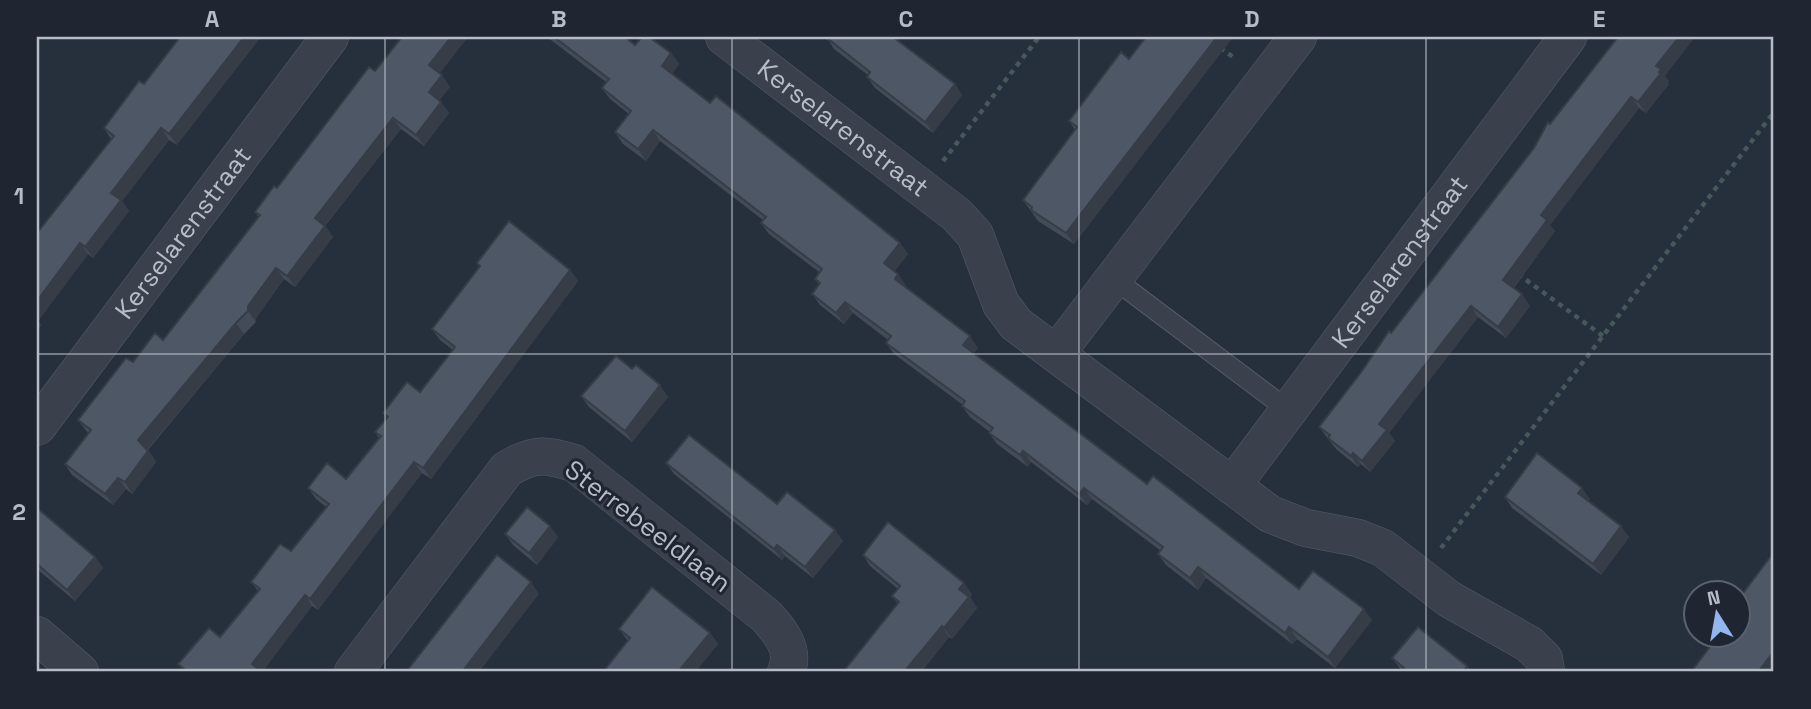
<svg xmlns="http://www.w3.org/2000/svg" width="1811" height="709" font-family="'Space Grotesk',sans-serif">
<rect width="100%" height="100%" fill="#262f3c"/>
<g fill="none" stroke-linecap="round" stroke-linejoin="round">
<defs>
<polyline id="service" points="1114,279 1288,410"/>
<g id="minor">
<path id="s1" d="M724 37 957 215 975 235 1001 304 1016 324 1270 514 1306 528 1358 538 1383 548 1449 599 1529 644 1544 659 1546 672"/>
<polyline points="1056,354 1298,37"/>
<path id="s2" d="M37 427 330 37"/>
<path id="s3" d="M1232 486 1568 37"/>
<polyline points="37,635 80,672"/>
<path d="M353 672 507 469C534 453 545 454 574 463L766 616C780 631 796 650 786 672"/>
</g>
</defs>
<use href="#service" stroke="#555c67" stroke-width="21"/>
<use href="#minor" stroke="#555c67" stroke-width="38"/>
<g stroke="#46585a" stroke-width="4.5" stroke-dasharray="5 5" stroke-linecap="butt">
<polyline points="1220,48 1236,59"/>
<polyline points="943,161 1039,37"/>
<polyline points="1518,274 1603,336"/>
<polyline points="1441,548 1774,112"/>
</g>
<use href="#service" stroke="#3a414c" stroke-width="19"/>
<use href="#minor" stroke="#3a414c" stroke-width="37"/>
</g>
<g fill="#424b57">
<polygon points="402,37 468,37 439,73 450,87 439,100 449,113 424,146 401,129 325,226 333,237 295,287 284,279 256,318 256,322 244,334 148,450 156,462 132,494 126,489 113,505 72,475 65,464 88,433 78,420 133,362 163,340 259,218 255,212 277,188 375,71"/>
<polygon points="547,37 625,37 635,45 671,53 679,64 672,74 900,243 908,254 894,271 898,274 906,286 905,287 978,348 974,353 1147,484 1299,589 1372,620 1335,668 1297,639 1292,644 1206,578 1198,590 1166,565 1158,554 1161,551 1092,499 1087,505 1031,462 1028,467 997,444 989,433 990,432 970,417 962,406 963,405 894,354 886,343 888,340 853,313 844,324 820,305 812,294 819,285 815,279 819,272 769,234 761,223 763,220 660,141 646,161 623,144 615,132 629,114 610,99 602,88 606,82"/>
<polygon points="823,37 893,37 955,84 962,95 933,133 875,88 867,77 868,75 834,49 829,41"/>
<polygon points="1146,37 1233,37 1074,244 1038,221 1023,200 1075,130 1069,121 1129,59"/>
<polygon points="1665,76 1669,81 1667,82 1669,84 1646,113 1639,108 1550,225 1555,231 1514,288 1530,306 1506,338 1478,317 1389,433 1395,441 1370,472 1361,464 1358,467 1336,449 1319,427 1534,148 1550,124"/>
<polygon points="144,84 177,145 169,140 122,201 129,211 93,258 88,254 38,321 41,325 37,331 37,233 111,139 104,128"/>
<polygon points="477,263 570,270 578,281 431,479 422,473 318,610 312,606 262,672 184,672 178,664 220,637 258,591 251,582 291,551 326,507 316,499 308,488 346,479 379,438 375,432 387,419 383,413 420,392 453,350 440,340 432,329 480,267"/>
<polygon points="632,369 668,397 632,442 589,407 581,396"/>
<polygon points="666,463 777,504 843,541 813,578 785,556 782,560 674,474"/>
<polygon points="1505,497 1590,499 1588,501 1629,537 1601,575 1512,508"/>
<polygon points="37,508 95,557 103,568 75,601 37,569"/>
<polygon points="505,534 558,537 537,565 513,545"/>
<polygon points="863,555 972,594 970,597 977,608 952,639 949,637 921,672 843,672 898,604 892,596 898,589 870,566"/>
<polygon points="619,629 710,633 718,644 695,672 603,672 628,641"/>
<polygon points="1392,658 1467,666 1472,672 1401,672 1402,671"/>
</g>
<g fill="#363d47">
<polygon points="244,37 261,37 177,145 169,134"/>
<polygon points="451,37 468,37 437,77 429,65"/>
<polygon points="1217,37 1233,37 1074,244 1066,233"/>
<polygon points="1679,37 1695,37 1665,76 1669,81 1667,82 1669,84 1646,113 1638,102 1656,66"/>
<polygon points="671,53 679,64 670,77 662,66"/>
<polygon points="442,75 450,87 437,104 429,92"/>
<polygon points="955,84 962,95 933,133 925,122"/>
<polygon points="1631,97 1639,108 1550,225 1555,231 1511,291 1503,280 1541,215"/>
<polygon points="441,102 449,113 424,146 416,135"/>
<polygon points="393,118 401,129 322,229 315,218"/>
<polygon points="161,128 169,140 122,201 129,211 93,258 85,247 111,193"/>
<polygon points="653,130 660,141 646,161 638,149"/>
<polygon points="325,226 333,237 295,287 287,276"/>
<polygon points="80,243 88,254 38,321 41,325 37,331 37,301"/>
<polygon points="900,243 908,254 892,275 884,263"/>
<polygon points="276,268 284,279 256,318 256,322 248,311 248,306"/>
<polygon points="570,270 578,281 431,479 423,468"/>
<polygon points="898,274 906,286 903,290 895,279"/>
<polygon points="1522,294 1530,306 1506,338 1498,327"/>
<polygon points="845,302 853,313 844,324 836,313"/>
<polygon points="1471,306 1478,317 1389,433 1395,441 1370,472 1362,461 1379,424"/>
<polygon points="236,323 244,334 146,451 138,440"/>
<polygon points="970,336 978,348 971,357 963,345"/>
<polygon points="660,385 668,397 632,442 625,431"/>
<polygon points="148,451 156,462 132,494 125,482"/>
<polygon points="1023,451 1031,462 1028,467 1020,455"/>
<polygon points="1353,453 1361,464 1358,467 1351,456"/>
<polygon points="414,462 422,473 318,610 310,599"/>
<polygon points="118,478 126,489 113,505 105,494"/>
<polygon points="1084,488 1092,499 1087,505 1079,494"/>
<polygon points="1582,488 1590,499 1586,504 1578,493"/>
<polygon points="550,526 558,537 537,565 529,553"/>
<polygon points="1621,526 1629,537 1601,575 1593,564"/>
<polygon points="835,530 843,541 813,578 805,567"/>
<polygon points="777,545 785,556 782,560 774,549"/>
<polygon points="95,557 103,568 75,601 67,590"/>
<polygon points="1198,567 1206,578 1198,590 1190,578"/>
<polygon points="531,582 539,594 479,672 462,672"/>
<polygon points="964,583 972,594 970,597 977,608 952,639 944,628 959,589"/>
<polygon points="305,595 312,606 262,672 252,664"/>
<polygon points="1364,609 1372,620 1335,668 1328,657"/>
<polygon points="942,626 949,637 921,672 904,672"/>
<polygon points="1289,627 1297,639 1292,644 1285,633"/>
<polygon points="710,633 718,644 695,672 678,672"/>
<polygon points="1774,651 1774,672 1758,672"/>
<polygon points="1467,666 1472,672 1463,672"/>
</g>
<g fill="#4d5765" stroke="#363d47" stroke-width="2">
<polygon points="180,37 244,37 169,134 161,128 111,193 121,200 85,247 80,243 37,301 37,233 114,136 104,128 139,81 144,84"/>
<polygon points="402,37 451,37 429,65 442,75 429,92 441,102 416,135 393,118 315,218 325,226 287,276 276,268 248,306 248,311 236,323 138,440 148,451 125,482 118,478 105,494 65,464 91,430 78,420 126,358 133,362 155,333 163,340 260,215 255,212 274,186 277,188 369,67 375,71"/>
<polygon points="554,37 625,37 635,45 642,37 649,37 671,53 662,66 710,103 716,96 900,243 884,263 898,274 895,279 970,336 963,345 1147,484 1153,476 1299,589 1313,571 1364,609 1328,657 1289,627 1285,633 1198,567 1190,578 1158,554 1163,547 1084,488 1079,494 1023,451 1020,455 989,433 993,428 962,406 965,401 886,343 891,336 845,302 836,313 812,294 820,283 815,279 822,269 761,223 766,217 653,130 638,149 615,132 631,111 602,88 609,79"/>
<polygon points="827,37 893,37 955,84 925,122 867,77 870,72 827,38"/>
<polygon points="1146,37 1217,37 1066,233 1031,210 1032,207 1023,200 1077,127 1069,121 1121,52 1129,59"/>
<polygon points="1618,37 1679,37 1656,66 1661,69 1659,72 1661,73 1638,102 1631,97 1541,215 1547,220 1503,280 1522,294 1498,327 1471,306 1379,424 1387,430 1362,461 1353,453 1351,456 1328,438 1330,435 1319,427 1362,371 1389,331 1391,333 1534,148 1548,122 1550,124"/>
<polygon points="509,221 570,270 423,468 414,462 310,599 305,595 252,664 262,672 188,672 178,664 209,628 220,637 260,589 251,582 280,544 291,551 329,504 308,488 327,463 346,479 381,436 375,432 388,417 383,413 407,382 420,392 455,347 432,329 480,266 477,263"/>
<polygon points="616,356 632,369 636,365 660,385 625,431 581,396"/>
<polygon points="689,435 777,504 787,492 835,530 805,567 777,545 774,549 666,463"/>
<polygon points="1537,453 1582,488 1578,493 1621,526 1593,564 1505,497"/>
<polygon points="527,507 550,526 529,553 505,534"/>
<polygon points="37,508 95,557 67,590 37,564"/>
<polygon points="888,522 964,583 959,589 969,597 944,628 942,626 904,672 843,672 899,602 892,596 900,586 863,555"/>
<polygon points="1774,552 1774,651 1758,672 1691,672 1712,644 1706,640 1710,635 1738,635 1738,600"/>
<polygon points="497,555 531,582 462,672 406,672"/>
<polygon points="652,587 710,633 678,672 603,672 630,638 619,629"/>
<polygon points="1418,627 1467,666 1463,672 1401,672 1404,668 1392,658"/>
</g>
<path fill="none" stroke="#b6bdc7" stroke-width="2" stroke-opacity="0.55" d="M385 37V672M732 37V672M1079 37V672M1426 37V672M37 354H1774"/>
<g text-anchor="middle" stroke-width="6" stroke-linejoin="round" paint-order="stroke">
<g font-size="26" fill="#b6bdc7" stroke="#1f2631">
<text dy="9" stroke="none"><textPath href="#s1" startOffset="150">Kerselarenstraat</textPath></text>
<text dy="9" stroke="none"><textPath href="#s2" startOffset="243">Kerselarenstraat</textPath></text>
<text dy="9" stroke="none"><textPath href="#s3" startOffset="280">Kerselarenstraat</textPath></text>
<text transform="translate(648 526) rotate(37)" y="9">Sterrebeeldlaan</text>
</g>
</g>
<rect width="1811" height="709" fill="none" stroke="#1f2631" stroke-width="77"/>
<g transform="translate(1717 614) rotate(349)"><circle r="33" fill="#1f2631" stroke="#5b626d" stroke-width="2"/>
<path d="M0-5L12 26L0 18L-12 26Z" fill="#93b6ef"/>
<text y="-10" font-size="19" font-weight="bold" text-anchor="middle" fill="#b6bdc7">N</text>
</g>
<rect x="38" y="38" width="1734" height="632" fill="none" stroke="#b6bdc7" stroke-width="2.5"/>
<g font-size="23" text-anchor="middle" font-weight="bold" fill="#b6bdc7">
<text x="212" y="27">A</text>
<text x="559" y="27">B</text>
<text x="906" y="27">C</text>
<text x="1252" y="27">D</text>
<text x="1599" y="27">E</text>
<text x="19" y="204">1</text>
<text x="19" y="520">2</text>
</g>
</svg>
